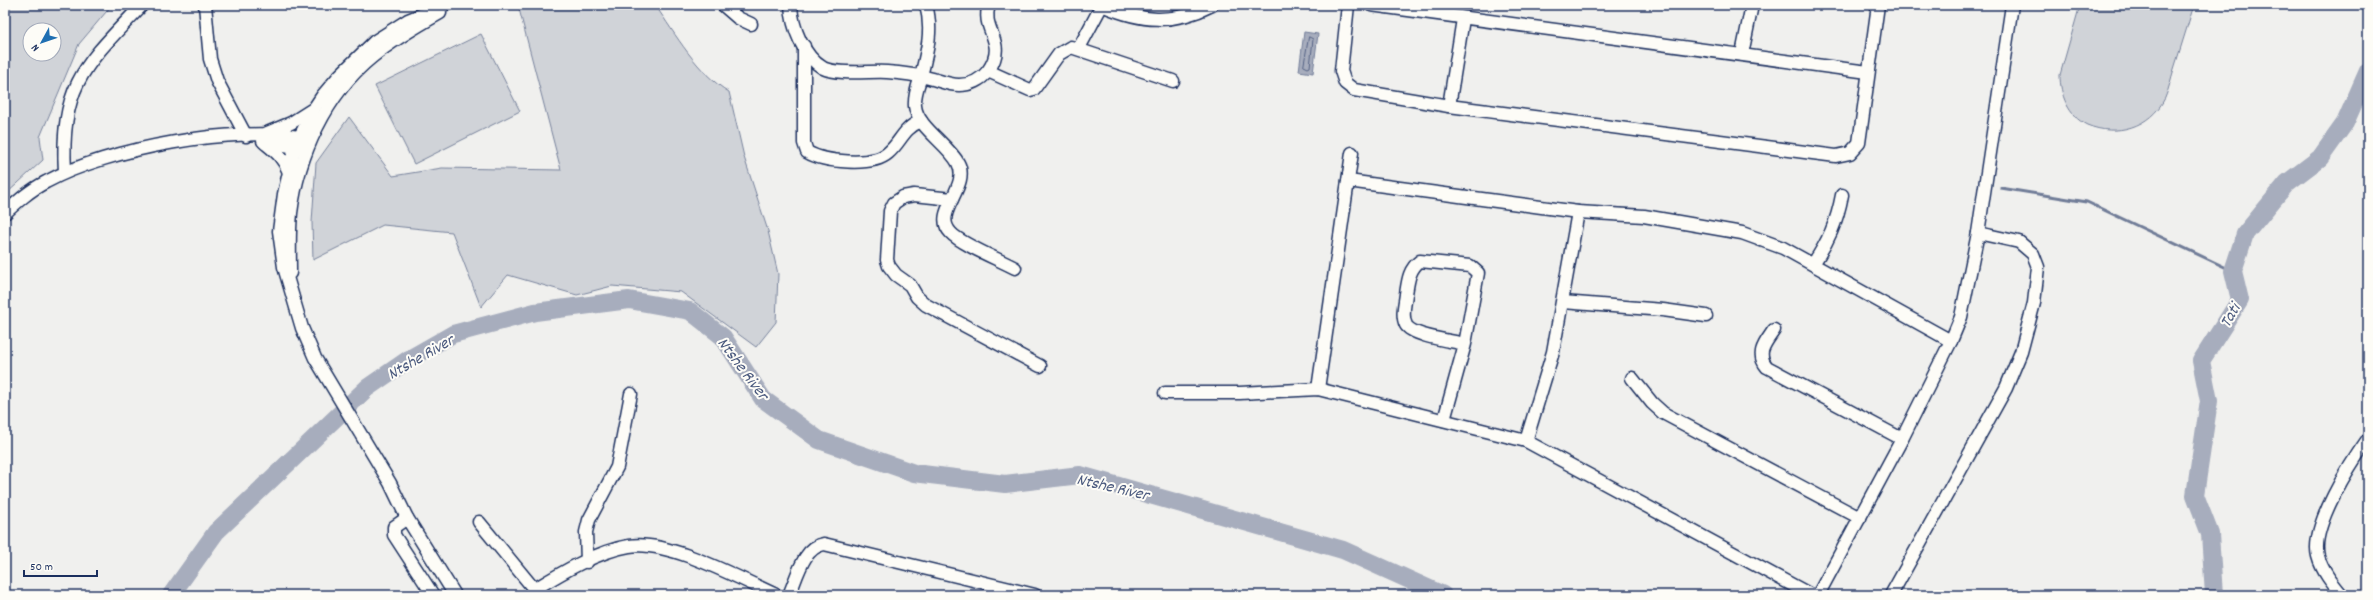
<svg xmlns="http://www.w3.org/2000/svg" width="2373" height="600" font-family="Dekko,sans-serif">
<rect width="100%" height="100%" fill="#f0f0ee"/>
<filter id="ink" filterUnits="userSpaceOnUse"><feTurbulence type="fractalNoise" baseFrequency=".025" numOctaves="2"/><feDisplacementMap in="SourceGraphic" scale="8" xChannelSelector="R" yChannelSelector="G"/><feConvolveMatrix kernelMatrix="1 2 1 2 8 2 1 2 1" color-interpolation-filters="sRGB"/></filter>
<g filter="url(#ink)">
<g fill="#d0d3d8" stroke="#76819b" fill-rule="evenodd">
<path d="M5 5H112L79 44 40 137 43 160 5 195ZM30 30H54V54H30Z"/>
<path d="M518 5H655C676 35 697 73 729 92L744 157 768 231 778 274 776 322 756 347 681 292 612 286 577 295 508 275 481 307 452 232 383 225 313 260 312 222 316 163 349 117 393 176 442 168 561 170Z"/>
<path d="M2080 5H2194C2187 26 2181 48 2174 69 2171 78 2169 89 2165 98 2150 128 2116 137 2087 125 2068 116 2060 94 2060 75Z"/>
<polygon points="481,34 520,111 414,164 375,86"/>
</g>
<polygon fill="#a7adbd" stroke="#6f7b97" points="1304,32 1318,34 1313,73 1299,71"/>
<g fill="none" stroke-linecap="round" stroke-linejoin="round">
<polygon stroke="#536184" stroke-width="1" points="1309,37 1313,39 1310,67 1308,68 1304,66"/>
<polyline stroke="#6f7b97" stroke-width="3" points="2001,188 2087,202 2233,271"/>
<g stroke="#a7adbd" stroke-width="18">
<polyline points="171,595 216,532 367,388 409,359 453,334 535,312 629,300 690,311 723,337 763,399 819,440 914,473 1005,484 1080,475 1343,550 1443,595"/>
<polyline points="2214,595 2210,534 2195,495 2209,401 2201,361 2240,300 2233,271 2245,234 2287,183 2320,158 2345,123 2368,71"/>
</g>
<defs>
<g id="minor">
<polyline points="205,5 210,59 217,81 246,136"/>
<polyline points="445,5 408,20 375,41 339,76 323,95 315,107 295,146 284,194 279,231 284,267 302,328 315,358 390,483 407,518 455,595"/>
<polyline points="723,5 738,18 751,24"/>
<path d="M791 5C792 27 803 56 823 68 837 75 871 71 887 72 901 73 916 75 929 78 938 80 949 85 959 85 970 85 981 80 988 71 1009 41 980 31 989 5"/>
<path d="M926 5C933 30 927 52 921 76 918 86 914 95 915 106 917 127 948 144 958 163 971 187 931 213 951 233 961 244 1000 260 1015 268"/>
<path d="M1102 5C1141 22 1173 25 1212 5"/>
<polyline points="1348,5 1341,71 1345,83 1354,90 1449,106 1836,156 1850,153 1859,143 1878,5"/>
<polyline points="1371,5 1868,72"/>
<path d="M804 46V143L807 152C824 162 872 167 888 153 902 141 902 129 921 121"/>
<polyline points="1079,48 1102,5"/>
<polyline points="1742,54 1752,5"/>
<polyline points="988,71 1030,90 1034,89 1059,54 1071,47 1173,81"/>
<polyline points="1449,106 1463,19"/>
<polyline points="267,133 291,123 313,109"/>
<polyline points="263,141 301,148"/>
<path d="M265 143C276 152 283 157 289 172"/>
<path d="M65 172C60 84 86 64 142 5"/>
<polyline points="1348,181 1578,212 1644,216 1742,233 1783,248 1951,341"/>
<polyline points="952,199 914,195 903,197 894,203 890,211 887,260 889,266 896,275 910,285 917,297 926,305 1040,366"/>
<path d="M5 213C17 202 30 190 46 182 108 148 236 125 306 138"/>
<path d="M1813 264C1828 242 1837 222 1842 195"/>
<path d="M290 273C290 254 289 233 291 213 298 156 326 94 372 57 393 40 417 26 440 13"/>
<polyline points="1563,302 1663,310 1706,316"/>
<path d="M1774 330C1766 342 1755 353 1767 367L1902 439"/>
<polyline points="1632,378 1652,403 1663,413 1860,518"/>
<polyline points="1318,389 1352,153"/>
<polyline points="1165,393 1240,393 1318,389 1526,441 1811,595"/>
<path d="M1444 420 1465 344 1478 273 1470 266 1420 261C1409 269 1408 281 1406 294 1405 304 1401 315 1406 325 1412 336 1452 341 1465 344"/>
<polyline points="1526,441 1553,352 1578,212"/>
<polyline points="407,518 394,527 394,535 433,595"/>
<polyline points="479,522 539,595"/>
<polyline points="587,562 586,532 589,520 617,467 631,394"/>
<path d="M535 589C561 573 598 551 629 546 668 539 740 579 776 595"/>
<path d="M789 595C797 578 803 547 824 544L1035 595"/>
<polyline points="1818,595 1902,439 1951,341 1961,317 1978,233 2012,5"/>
<polyline points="1891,595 2006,388 2021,352 2034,303 2038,267 2033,254 2019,242 1978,233"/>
<path d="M2342 595C2332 583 2322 571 2318 556 2310 527 2351 463 2368 439"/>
</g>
</defs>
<use href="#minor" stroke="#1b2f5e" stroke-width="15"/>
<use href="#minor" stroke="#fdfcf7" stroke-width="12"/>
</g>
</g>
<g text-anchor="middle" stroke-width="4" stroke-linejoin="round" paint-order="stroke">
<g font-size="17" font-style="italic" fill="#4c5b7f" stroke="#fdfcf7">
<text transform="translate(2229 315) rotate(-60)" y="6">Tati</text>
<text transform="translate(420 356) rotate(-30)" y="6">Ntshe River</text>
<text transform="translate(744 368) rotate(53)" y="6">Ntshe River</text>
<text transform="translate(1113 486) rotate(13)" y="6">Ntshe River</text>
</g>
</g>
<rect width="2373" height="600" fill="none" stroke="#fdfcf7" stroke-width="20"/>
<rect x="10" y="10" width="2353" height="580" fill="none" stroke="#1b2f5e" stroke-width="1.5" filter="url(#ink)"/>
<g transform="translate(42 42) rotate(230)"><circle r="19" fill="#fdfcf7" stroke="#a3aaba"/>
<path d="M0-3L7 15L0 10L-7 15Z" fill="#1f6fb2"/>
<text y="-6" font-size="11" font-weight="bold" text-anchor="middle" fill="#1b2f5e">N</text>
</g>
<path d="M24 570v6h73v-6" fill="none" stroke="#1b2f5e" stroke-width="2"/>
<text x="30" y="570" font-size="12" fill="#1b2f5e" stroke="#fdfcf7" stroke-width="3" paint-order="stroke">50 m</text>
</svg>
